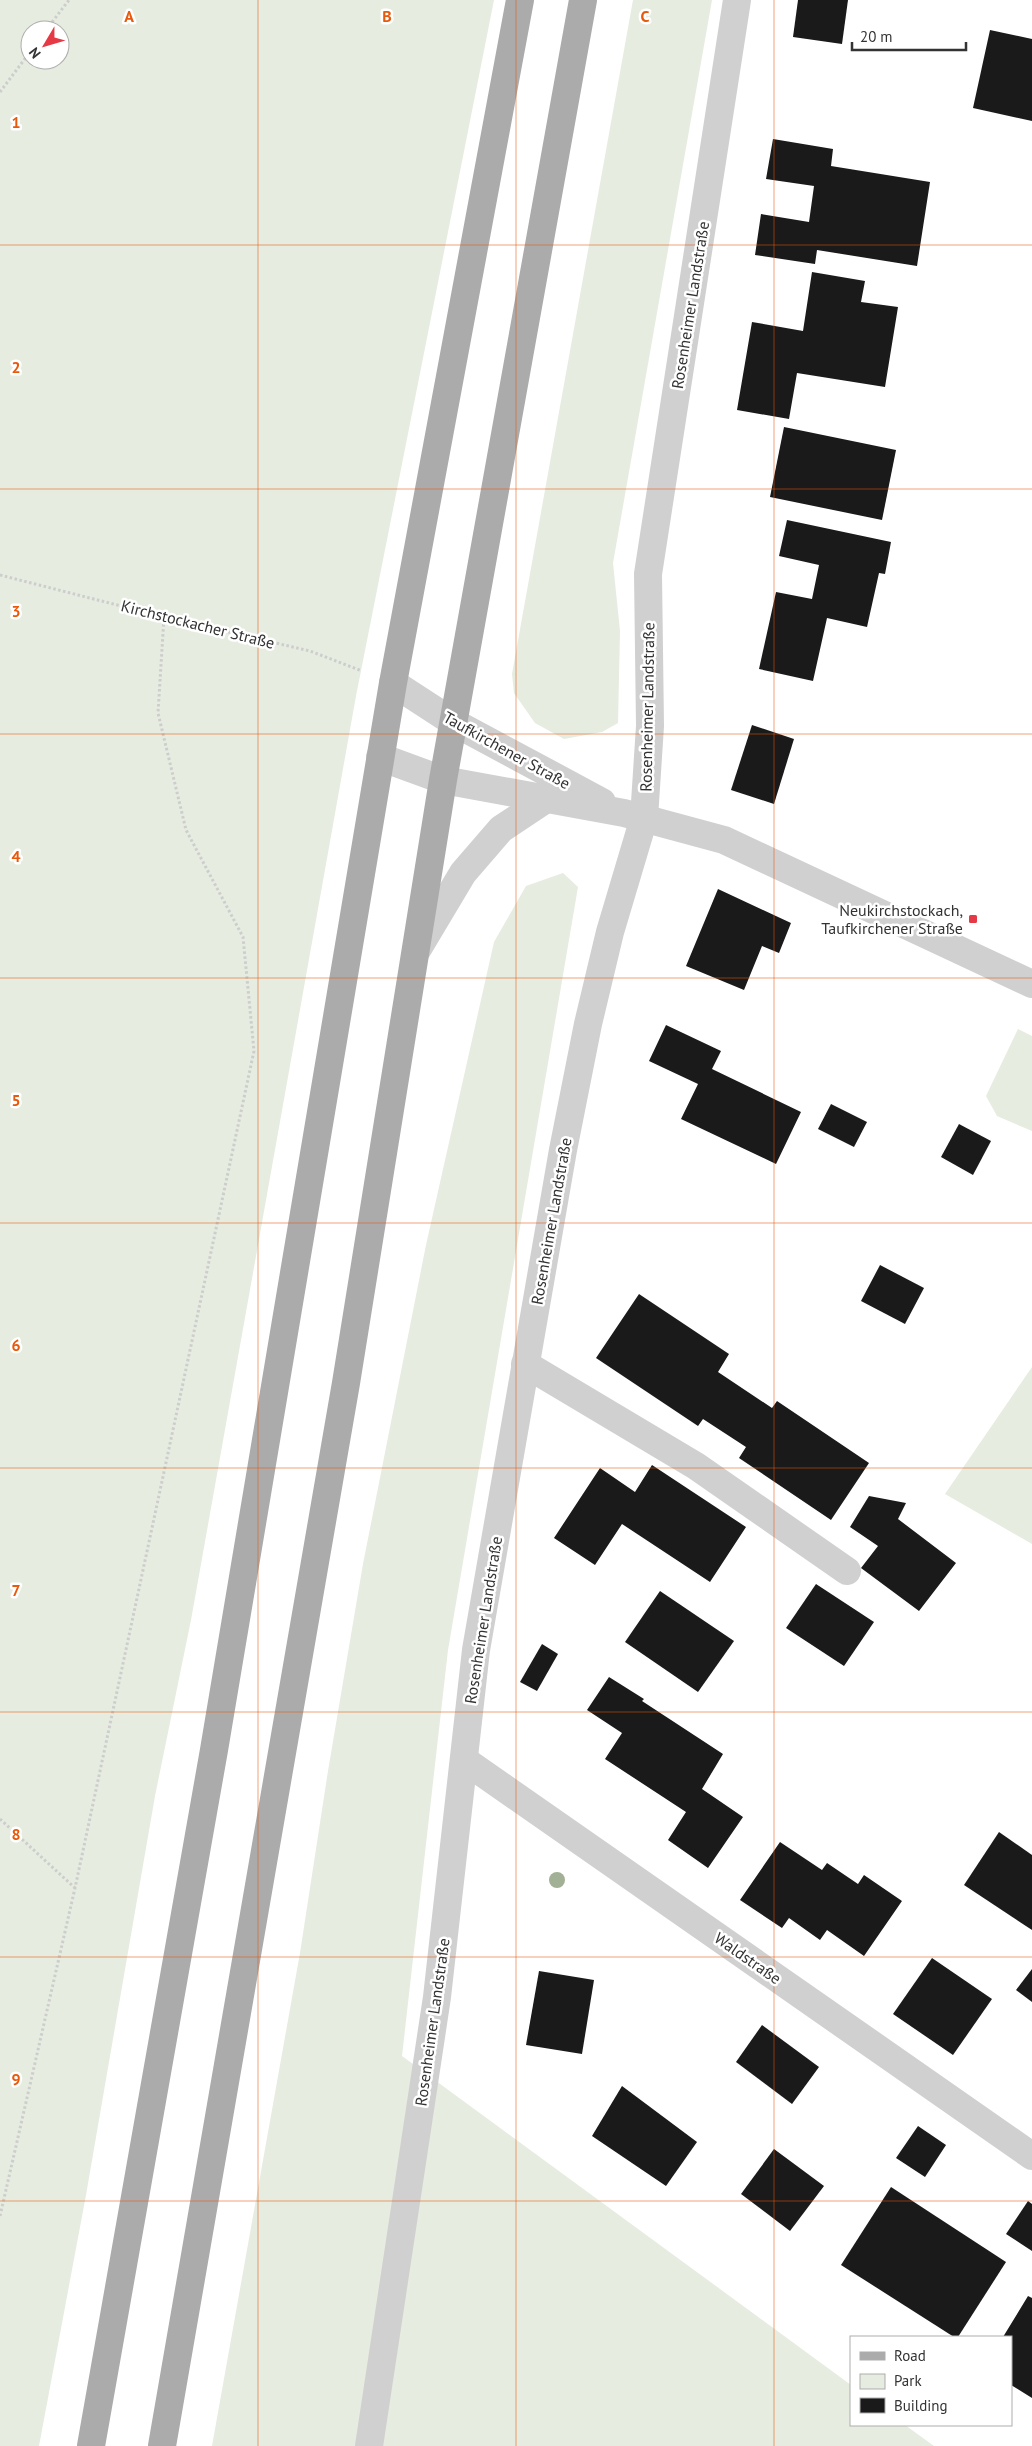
<svg xmlns="http://www.w3.org/2000/svg" width="1032" height="2446" font-family="'PT Sans',sans-serif">
<rect width="100%" height="100%" fill="#fff"/>
<g fill="#e6ecdf" fill-rule="evenodd">
<path d="M0 0H494L356 696 191 1620 155 1796 86 2195 39 2446H0ZM30 30H60V60H30Z"/>
<polygon points="633,0 712,0 613,563 620,631 618,723 602,732 564,739 535,723 514,693 512,674"/>
<polygon points="563,873 578,887 448,1650 402,2056 851,2385 851,2425 905,2425 934,2446 212,2446 300,1953 328,1771 363,1564 426,1245 494,942 526,886"/>
<polygon points="1018,1029 1032,1036 1032,1131 997,1116 986,1096"/>
<polygon points="1032,1367 1032,1544 945,1494"/>
</g>
<g fill="#1a1a1a">
<polygon points="798,0 848,0 842,44 793,37"/>
<polygon points="990,30 1032,39 1032,121 973,108"/>
<polygon points="773,139 833,149 831,166 930,182 917,266 817,250 815,264 755,255 761,214 809,222 814,186 766,179"/>
<polygon points="812,272 865,281 861,302 898,307 885,387 797,373 789,419 737,410 752,322 803,331"/>
<polygon points="784,427 896,450 882,520 770,497"/>
<polygon points="787,520 891,542 885,574 879,573 867,627 827,618 813,681 759,669 776,592 812,599 819,565 779,556"/>
<polygon points="752,725 794,739 774,804 731,790"/>
<polygon points="718,889 791,923 779,953 762,946 744,990 686,966"/>
<polygon points="666,1025 721,1051 712,1069 801,1112 776,1164 681,1119 698,1084 649,1061"/>
<polygon points="831,1104 867,1122 854,1147 818,1129"/>
<polygon points="959,1124 991,1141 973,1175 941,1157"/>
<polygon points="880,1265 924,1288 905,1324 861,1301"/>
<polygon points="639,1294 729,1354 718,1372 772,1408 777,1401 869,1463 831,1520 739,1458 746,1447 703,1419 698,1426 596,1358"/>
<polygon points="652,1465 746,1527 710,1582 622,1524 595,1565 554,1538 600,1468 635,1492"/>
<polygon points="869,1496 906,1503 898,1519 956,1563 919,1611 861,1568 878,1546 850,1527"/>
<polygon points="816,1584 874,1622 844,1666 786,1628"/>
<polygon points="660,1591 734,1641 698,1692 625,1642"/>
<polygon points="542,1644 558,1654 537,1691 520,1682"/>
<polygon points="609,1677 644,1699 642,1701 723,1754 702,1789 743,1817 708,1868 668,1840 686,1812 605,1759 622,1733 587,1710"/>
<polygon points="999,1832 1032,1855 1032,1930 964,1885"/>
<polygon points="780,1842 822,1870 827,1863 858,1884 864,1875 902,1901 864,1956 827,1930 820,1940 789,1918 782,1928 740,1900"/>
<polygon points="932,1958 992,1999 953,2055 893,2014"/>
<polygon points="1032,1969 1032,2002 1016,1990"/>
<polygon points="539,1971 594,1980 582,2054 526,2045"/>
<polygon points="762,2025 819,2067 792,2104 736,2062"/>
<polygon points="622,2086 697,2142 666,2186 592,2136"/>
<polygon points="918,2126 946,2145 925,2177 896,2158"/>
<polygon points="774,2149 824,2186 790,2231 741,2194"/>
<polygon points="891,2187 1006,2262 958,2337 954,2337 841,2265"/>
<polygon points="1028,2201 1032,2204 1032,2251 1006,2234"/>
<polygon points="1028,2296 1032,2298 1032,2398 1011,2385 1011,2337 1003,2337"/>
</g>
<g fill="none" stroke-linecap="round" stroke-linejoin="round">
<g stroke="#cdcdcd" stroke-width="3" stroke-dasharray="2.5 2.5" stroke-linecap="butt">
<polyline points="46,30 69,0"/>
<polyline points="0,92 30,52"/>
<polyline points="0,575 164,617 310,651 362,671"/>
<polyline points="0,1819 75,1888"/>
<polyline points="0,2216 75,1888 254,1051 243,937 186,830 158,713 164,617"/>
</g>
<g stroke="#d0d0d0" stroke-width="28">
<polyline points="393,683 453,722 602,802"/>
<polyline points="380,757 443,780 624,813 724,840 1032,984"/>
<polyline points="417,950 463,873 501,829 546,799"/>
<polyline points="525,1364 696,1466 847,1571"/>
<polyline points="464,1760 1032,2156"/>
<polyline points="369,2446 437,1997 476,1650 563,1150 588,1024 610,932 644,818 650,726 648,574 737,0"/>
</g>
<g stroke="#ababab" stroke-width="28">
<polyline points="91,2446 214,1750 393,683 520,0"/>
<polyline points="162,2446 346,1383 443,780 583,0"/>
</g>
</g>
<circle fill="#a2b095" cx="557" cy="1880" r="8"/>
<path fill="none" stroke="#e8590c" stroke-width="1" stroke-opacity="0.55" d="M258 0V2446M516 0V2446M774 0V2446M0 245H1032M0 489H1032M0 734H1032M0 978H1032M0 1223H1032M0 1468H1032M0 1712H1032M0 1957H1032M0 2201H1032"/>
<rect fill="#e63946" stroke="#fff" stroke-width="2" x="968" y="914" width="10" height="10" rx="2.5"/>
<g text-anchor="middle" stroke-width="5" stroke-linejoin="round" paint-order="stroke">
<g font-size="16" fill="#333" stroke="#fff">
<text transform="translate(690 305) rotate(-81)" y="6">Rosenheimer Landstraße</text>
<text transform="translate(198 624) rotate(14)" y="6">Kirchstockacher Straße</text>
<text transform="translate(647 707) rotate(-89)" y="6">Rosenheimer Landstraße</text>
<text transform="translate(507 750) rotate(29)" y="6">Taufkirchener Straße</text>
<text transform="translate(551 1221) rotate(-80)" y="6">Rosenheimer Landstraße</text>
<text transform="translate(483 1620) rotate(-81)" y="6">Rosenheimer Landstraße</text>
<text transform="translate(748 1958) rotate(35)" y="6">Waldstraße</text>
<text transform="translate(432 2022) rotate(-82)" y="6">Rosenheimer Landstraße</text>
</g>
<g font-size="16" fill="#333" stroke="#fff" text-anchor="end">
<text x="963" y="916">Neukirchstockach,<tspan x="963" dy="18">Taufkirchener Straße</tspan></text>
</g>
</g>
<g font-size="16" text-anchor="middle" font-weight="bold" fill="#e8590c" stroke="#fff" stroke-width="5" stroke-linejoin="round" paint-order="stroke">
<text x="129" y="22">A</text>
<text x="387" y="22">B</text>
<text x="645" y="22">C</text>
<text x="16" y="128">1</text>
<text x="16" y="373">2</text>
<text x="16" y="617">3</text>
<text x="16" y="862">4</text>
<text x="16" y="1106">5</text>
<text x="16" y="1351">6</text>
<text x="16" y="1596">7</text>
<text x="16" y="1840">8</text>
<text x="16" y="2085">9</text>
</g>
<rect x="850" y="2336" width="162" height="90" fill="#ffffff" stroke="#adadad"/>
<rect x="860" y="2352" width="25" height="8" fill="#ababab" stroke="#adadad"/>
<text x="894" y="2361" font-size="15" fill="#333333">Road</text>
<rect x="860" y="2374" width="25" height="15" fill="#e6ecdf" stroke="#adadad"/>
<text x="894" y="2386" font-size="15" fill="#333333">Park</text>
<rect x="860" y="2398" width="25" height="15" fill="#1a1a1a" stroke="#adadad"/>
<text x="894" y="2411" font-size="15" fill="#333333">Building</text>
<g transform="translate(45 45) rotate(232)"><circle r="24" fill="#ffffff" stroke="#adadad"/>
<path d="M0-4L9 19L0 12L-9 19Z" fill="#e63946"/>
<text y="-8" font-size="14" font-weight="bold" text-anchor="middle" fill="#333333">N</text>
</g>
<path d="M852 42v8h114v-8" fill="none" stroke="#333333" stroke-width="2.5"/>
<text x="860" y="42" font-size="15" fill="#333333" stroke="#ffffff" stroke-width="4" paint-order="stroke">20 m</text>
</svg>
